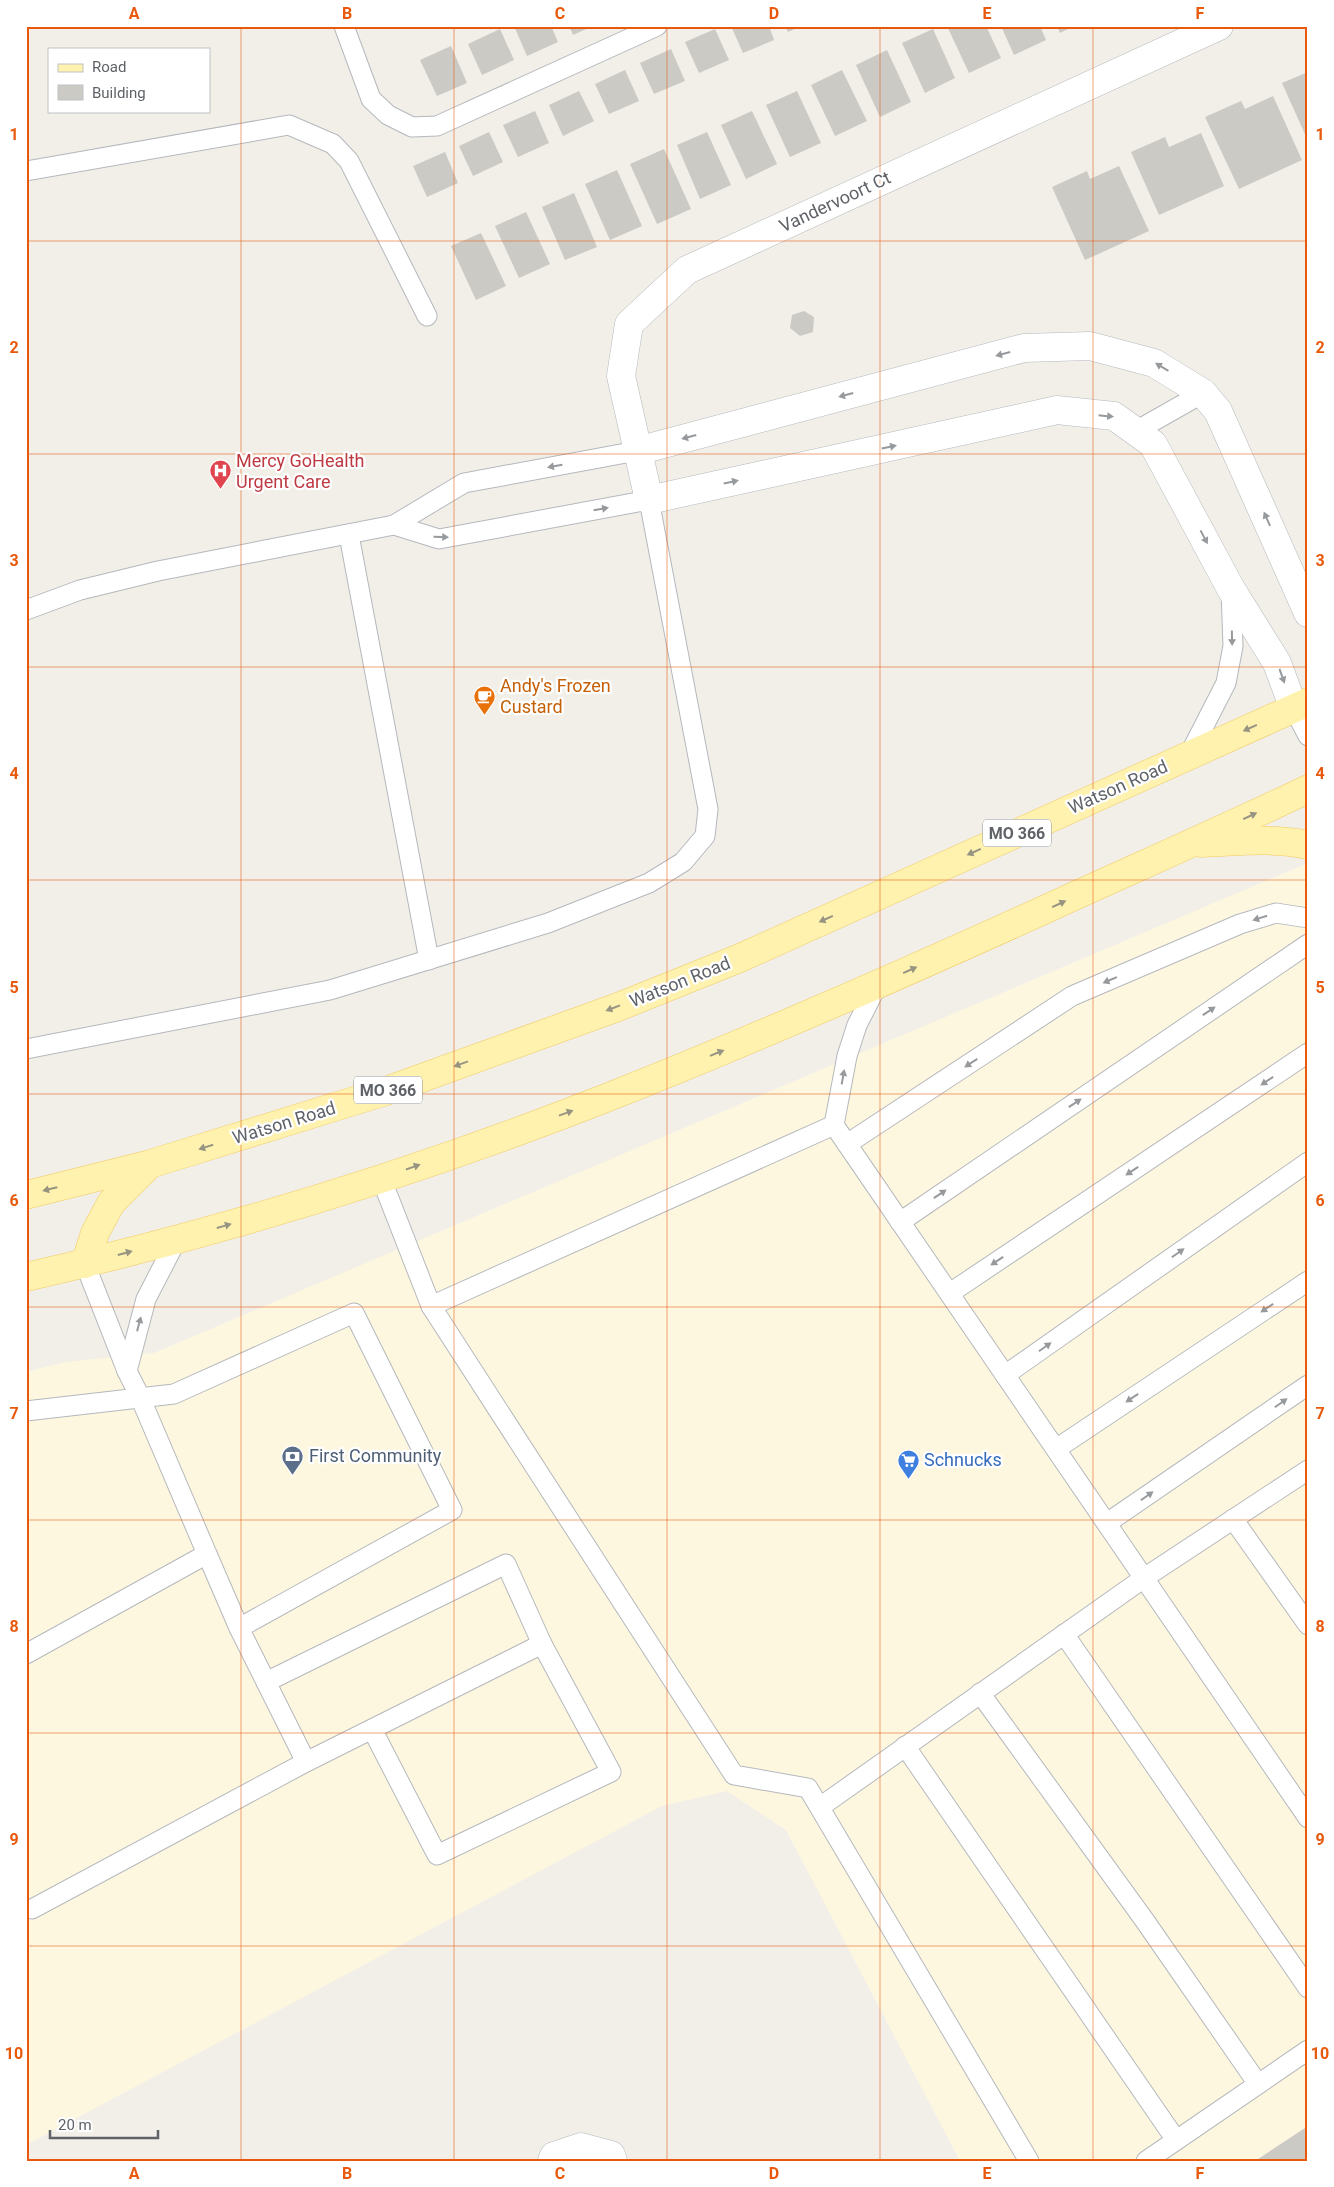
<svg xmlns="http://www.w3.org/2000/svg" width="1334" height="2187" font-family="Roboto,sans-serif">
<rect width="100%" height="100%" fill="#f1efe8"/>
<polygon fill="#fef7e0" points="1308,863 1308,2161 960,2161 786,1830 727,1791 662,1806 26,2145 26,1372 66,1362 154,1353"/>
<g fill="#cccac5">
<polygon points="514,26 551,26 558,42 527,56"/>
<polygon points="569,26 593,26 573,35"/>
<polygon points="731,26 769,26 774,40 743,53"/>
<polygon points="785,26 801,26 788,32"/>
<polygon points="947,26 986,26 1001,58 969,73"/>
<polygon points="1001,26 1040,26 1046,40 1014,55"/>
<polygon points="1057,26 1074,26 1060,33"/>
<polygon points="500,29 514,60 482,75 468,44"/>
<polygon points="715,29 729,60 699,73 685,42"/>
<polygon points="933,29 955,78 925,93 902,43"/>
<polygon points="451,46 467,83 437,96 420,60"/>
<polygon points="671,49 685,81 654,94 640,63"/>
<polygon points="887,50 911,102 880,117 856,65"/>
<polygon points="625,70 639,101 609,114 595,84"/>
<polygon points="842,70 867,121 835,136 811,85"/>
<polygon points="1308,72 1308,141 1282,83"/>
<polygon points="579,91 594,121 563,136 549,105"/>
<polygon points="797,91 821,143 790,157 766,105"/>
<polygon points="1273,96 1302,160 1239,189 1205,117 1241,101 1245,109"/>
<polygon points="535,111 549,143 518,157 503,125"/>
<polygon points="752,111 777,164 746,179 721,125"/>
<polygon points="489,132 503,162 473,176 459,146"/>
<polygon points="707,132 731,185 700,199 677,145"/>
<polygon points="1201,133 1224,186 1159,215 1131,152 1165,137 1169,147"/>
<polygon points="664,149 691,209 657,224 630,164"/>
<polygon points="445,152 458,183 427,197 413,166"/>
<polygon points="1119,166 1149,231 1085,260 1052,187 1087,171 1090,179"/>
<polygon points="617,170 642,226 610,240 585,184"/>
<polygon points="574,193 597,247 565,260 542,207"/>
<polygon points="526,212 550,264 519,278 495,226"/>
<polygon points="481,233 506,286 476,300 451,246"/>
<polygon points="804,311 814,317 813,332 800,336 790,328 792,315"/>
<polygon points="1308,2126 1308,2161 1255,2161"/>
</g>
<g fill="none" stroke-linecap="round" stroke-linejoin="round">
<defs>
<g id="service">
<polyline points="344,26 371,99 388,115 412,127 437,126 657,26"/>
<polyline points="26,171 289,125 333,144 349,161 427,316"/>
<polyline points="1136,431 1203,393"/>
<polyline points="349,535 429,960"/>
<polyline points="26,610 80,590 158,571 394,525 464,483 637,451"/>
<polyline points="1294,709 1308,736"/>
<polyline points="1189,755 1226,683 1233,646 1231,590"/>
<polyline points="878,984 857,1025 847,1056 834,1125 1308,1818"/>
<polyline points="26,1049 330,990 548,923 649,883 683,862 705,836 708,809 649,500 439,539 394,525"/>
<polyline points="847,1144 1072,996 1240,924 1276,913 1308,918"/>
<polyline points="381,1178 431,1306 734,1775 808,1788 1029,2161"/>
<polyline points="900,1222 1308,944"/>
<polyline points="950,1293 1308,1053"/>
<polyline points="431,1306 834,1125"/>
<polyline points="127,1371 146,1299 177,1239"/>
<polyline points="1005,1375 1308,1162"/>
<polyline points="26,1411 174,1394 354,1313 452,1510 239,1628 306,1762 542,1644 611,1772 437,1855 372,1729"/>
<polyline points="1056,1449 1308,1281"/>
<polyline points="1233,1519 1308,1625"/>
<polyline points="1107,1523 1308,1385"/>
<polyline points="207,1554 239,1628"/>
<polyline points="1064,1634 1308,1988"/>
<polyline points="26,1654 207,1554 140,1397 127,1371 85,1264"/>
<polyline points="266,1682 506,1564 542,1644"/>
<polyline points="980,1693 1145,1921 1258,2084"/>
<polyline points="905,1746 1176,2140"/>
<polyline points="820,1807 1144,1578 1308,1470"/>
<polyline points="32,1909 306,1762"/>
<polyline points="1146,2161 1308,2050"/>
</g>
<g id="minor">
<polyline points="1219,26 687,270 629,324 621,376 649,500 1057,410 1114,416 1153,444 1231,589 1277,663 1294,709"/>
<polyline points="637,451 1024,348 1090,346 1154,363 1203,393 1218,411 1308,613"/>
<polyline points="552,2161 554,2156 581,2147 611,2155 613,2161"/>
</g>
<g id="primary">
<path d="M1201 843C1236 842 1273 837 1308 845"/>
<polyline points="26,1195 150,1164 383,1092 618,1007 740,958 1308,702"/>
<polyline points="85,1264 95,1233 111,1203 149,1165"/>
<path d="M26 1277C223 1232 418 1172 606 1098 758 1038 908 972 1057 904 1140 866 1225 829 1308 789"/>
</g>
</defs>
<use href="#service" stroke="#b5b8bc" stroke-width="21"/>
<use href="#minor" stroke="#b5b8bc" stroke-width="29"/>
<use href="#primary" stroke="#f2c960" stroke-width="29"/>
<use href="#service" stroke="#fff" stroke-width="19"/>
<use href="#minor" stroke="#fff" stroke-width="28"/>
<use href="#primary" stroke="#fff2af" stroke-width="28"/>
</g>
<defs><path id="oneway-solid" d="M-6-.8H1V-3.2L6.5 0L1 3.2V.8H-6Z" transform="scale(1.25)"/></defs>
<g fill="#979a9d">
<use href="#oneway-solid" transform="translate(1003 354) rotate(165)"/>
<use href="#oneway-solid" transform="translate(1162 367) rotate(-149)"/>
<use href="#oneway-solid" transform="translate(846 395) rotate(165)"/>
<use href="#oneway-solid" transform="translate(1106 416) rotate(6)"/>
<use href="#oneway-solid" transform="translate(689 437) rotate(165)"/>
<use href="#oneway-solid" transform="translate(889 447) rotate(-12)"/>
<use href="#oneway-solid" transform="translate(555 466) rotate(170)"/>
<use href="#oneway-solid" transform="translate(731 482) rotate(-12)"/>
<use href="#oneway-solid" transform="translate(601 509) rotate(-10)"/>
<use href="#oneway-solid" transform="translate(1267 519) rotate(-114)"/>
<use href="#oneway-solid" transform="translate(441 537) rotate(1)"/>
<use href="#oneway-solid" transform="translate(1204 537) rotate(62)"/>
<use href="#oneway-solid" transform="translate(1232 638) rotate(89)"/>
<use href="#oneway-solid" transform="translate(1282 676) rotate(70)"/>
<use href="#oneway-solid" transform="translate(1260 918) rotate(163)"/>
<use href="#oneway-solid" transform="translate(1110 980) rotate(157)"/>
<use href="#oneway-solid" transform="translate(1209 1011) rotate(-34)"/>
<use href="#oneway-solid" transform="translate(971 1063) rotate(147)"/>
<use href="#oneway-solid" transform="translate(843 1077) rotate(-80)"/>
<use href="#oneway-solid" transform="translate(1267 1081) rotate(146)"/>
<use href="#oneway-solid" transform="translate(1075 1103) rotate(-34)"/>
<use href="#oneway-solid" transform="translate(1132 1171) rotate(146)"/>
<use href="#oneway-solid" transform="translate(940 1194) rotate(-34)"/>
<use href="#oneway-solid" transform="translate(1178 1253) rotate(-35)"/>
<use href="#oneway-solid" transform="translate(997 1261) rotate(146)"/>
<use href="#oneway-solid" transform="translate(1267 1308) rotate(146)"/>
<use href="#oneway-solid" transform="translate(139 1324) rotate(-75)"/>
<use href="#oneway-solid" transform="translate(1045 1347) rotate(-35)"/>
<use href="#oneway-solid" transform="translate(1132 1398) rotate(146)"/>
<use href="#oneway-solid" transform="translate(1281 1403) rotate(-35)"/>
<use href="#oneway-solid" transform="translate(1147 1496) rotate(-35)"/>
</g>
<g fill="#979581">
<use href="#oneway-solid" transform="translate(1250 728) rotate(156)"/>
<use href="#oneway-solid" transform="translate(1250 816) rotate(-25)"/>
<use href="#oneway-solid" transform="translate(974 852) rotate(156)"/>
<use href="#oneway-solid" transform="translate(1059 904) rotate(-25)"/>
<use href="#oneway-solid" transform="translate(826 919) rotate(156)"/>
<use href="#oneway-solid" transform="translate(910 970) rotate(-24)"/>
<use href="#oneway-solid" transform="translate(613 1008) rotate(159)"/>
<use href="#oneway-solid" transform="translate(717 1053) rotate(-22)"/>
<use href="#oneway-solid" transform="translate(461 1064) rotate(160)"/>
<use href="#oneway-solid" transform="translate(566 1113) rotate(-20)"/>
<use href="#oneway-solid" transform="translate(206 1147) rotate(163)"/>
<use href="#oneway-solid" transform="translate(413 1167) rotate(-19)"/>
<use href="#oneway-solid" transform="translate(50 1189) rotate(166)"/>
<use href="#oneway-solid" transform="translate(224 1226) rotate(-16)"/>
<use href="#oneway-solid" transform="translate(125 1253) rotate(-15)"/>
</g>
<path fill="none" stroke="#e8590c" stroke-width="1" stroke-opacity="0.55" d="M241 26V2161M454 26V2161M667 26V2161M880 26V2161M1093 26V2161M26 241H1308M26 454H1308M26 667H1308M26 880H1308M26 1094H1308M26 1307H1308M26 1520H1308M26 1733H1308M26 1946H1308"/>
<defs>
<symbol id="hospital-pin" viewBox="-11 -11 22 30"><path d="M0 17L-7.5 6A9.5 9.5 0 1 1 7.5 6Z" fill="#e0444e" stroke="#fff"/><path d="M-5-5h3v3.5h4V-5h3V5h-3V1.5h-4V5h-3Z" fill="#fff"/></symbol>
<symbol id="cafe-pin" viewBox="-11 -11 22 30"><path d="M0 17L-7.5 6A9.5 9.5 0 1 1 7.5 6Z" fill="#e8710a" stroke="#fff"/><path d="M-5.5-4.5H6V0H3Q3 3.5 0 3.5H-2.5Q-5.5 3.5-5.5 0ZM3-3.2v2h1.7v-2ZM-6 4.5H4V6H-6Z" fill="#fff"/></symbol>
<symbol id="bank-pin" viewBox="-11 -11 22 30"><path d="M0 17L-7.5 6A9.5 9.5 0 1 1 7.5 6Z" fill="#5c6f8a" stroke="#fff"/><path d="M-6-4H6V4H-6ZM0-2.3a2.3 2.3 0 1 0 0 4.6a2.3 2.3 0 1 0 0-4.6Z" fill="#fff"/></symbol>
<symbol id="supermarket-pin" viewBox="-11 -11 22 30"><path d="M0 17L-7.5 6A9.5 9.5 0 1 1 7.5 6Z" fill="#3f7fe0" stroke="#fff"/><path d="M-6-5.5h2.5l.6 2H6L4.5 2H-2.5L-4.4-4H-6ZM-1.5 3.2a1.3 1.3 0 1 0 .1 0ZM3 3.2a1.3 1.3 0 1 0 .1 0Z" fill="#fff"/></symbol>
</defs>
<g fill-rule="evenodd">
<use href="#hospital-pin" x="208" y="458" width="25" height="34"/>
<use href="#cafe-pin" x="472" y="684" width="25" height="34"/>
<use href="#bank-pin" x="280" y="1444" width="25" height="34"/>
<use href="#supermarket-pin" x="896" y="1448" width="25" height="34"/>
</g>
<g text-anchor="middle" stroke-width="4.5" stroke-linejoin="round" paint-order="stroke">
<g fill="#fff" stroke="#8f9295" stroke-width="1">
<rect x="983" y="819.5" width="68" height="27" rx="4"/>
<rect x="354" y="1076.5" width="68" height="27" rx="4"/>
</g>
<g font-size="16" font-weight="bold" fill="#5f6368">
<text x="1017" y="839">MO 366</text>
<text x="388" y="1096">MO 366</text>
</g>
<g font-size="18" fill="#5f6368" stroke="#fff">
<text transform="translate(835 202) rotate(-25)" y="6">Vandervoort Ct</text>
<text transform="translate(1118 787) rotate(-24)" y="6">Watson Road</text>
<text transform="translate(680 982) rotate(-22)" y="6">Watson Road</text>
<text transform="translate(284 1123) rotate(-17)" y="6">Watson Road</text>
</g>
<g font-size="18" fill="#be3a42" stroke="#fff" text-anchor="start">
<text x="236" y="467">Mercy GoHealth<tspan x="236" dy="21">Urgent Care</tspan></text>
</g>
<g font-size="18" fill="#c56008" stroke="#fff" text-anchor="start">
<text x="500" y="692">Andy's Frozen<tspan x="500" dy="21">Custard</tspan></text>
</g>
<g font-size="18" fill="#4e5e75" stroke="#fff" text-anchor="start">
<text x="309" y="1462">First Community</text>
</g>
<g font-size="18" fill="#366cbe" stroke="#fff" text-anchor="start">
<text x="924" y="1466">Schnucks</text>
</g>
</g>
<rect width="1334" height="2187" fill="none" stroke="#ffffff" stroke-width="55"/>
<rect x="48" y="48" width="162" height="65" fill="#ffffff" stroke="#bfc1c3"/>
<rect x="58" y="64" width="25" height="8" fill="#fff2af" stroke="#bfc1c3"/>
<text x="92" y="72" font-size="15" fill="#5f6368">Road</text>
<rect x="58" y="85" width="25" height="15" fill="#cccac5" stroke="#bfc1c3"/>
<text x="92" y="98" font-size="15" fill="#5f6368">Building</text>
<path d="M50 2130v8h108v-8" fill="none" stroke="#5f6368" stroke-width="2.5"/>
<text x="58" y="2130" font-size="15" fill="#5f6368" stroke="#ffffff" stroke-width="4" paint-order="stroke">20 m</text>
<rect x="28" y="28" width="1278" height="2132" fill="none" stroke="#e8590c" stroke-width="2"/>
<g font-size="16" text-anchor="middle" font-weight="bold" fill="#e8590c">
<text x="134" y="19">A</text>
<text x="347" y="19">B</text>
<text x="560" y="19">C</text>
<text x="774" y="19">D</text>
<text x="987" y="19">E</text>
<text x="1200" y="19">F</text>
<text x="14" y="140">1</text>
<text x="1320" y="140">1</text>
<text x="14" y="353">2</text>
<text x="1320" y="353">2</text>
<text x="14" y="566">3</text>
<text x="1320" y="566">3</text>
<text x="14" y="779">4</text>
<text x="1320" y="779">4</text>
<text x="14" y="993">5</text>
<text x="1320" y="993">5</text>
<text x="14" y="1206">6</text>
<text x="1320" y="1206">6</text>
<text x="14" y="1419">7</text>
<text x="1320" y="1419">7</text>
<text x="14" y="1632">8</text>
<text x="1320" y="1632">8</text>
<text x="14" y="1845">9</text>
<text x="1320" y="1845">9</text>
<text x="14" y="2059">10</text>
<text x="1320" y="2059">10</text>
<text x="134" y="2179">A</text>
<text x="347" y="2179">B</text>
<text x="560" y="2179">C</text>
<text x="774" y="2179">D</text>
<text x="987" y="2179">E</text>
<text x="1200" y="2179">F</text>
</g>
</svg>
